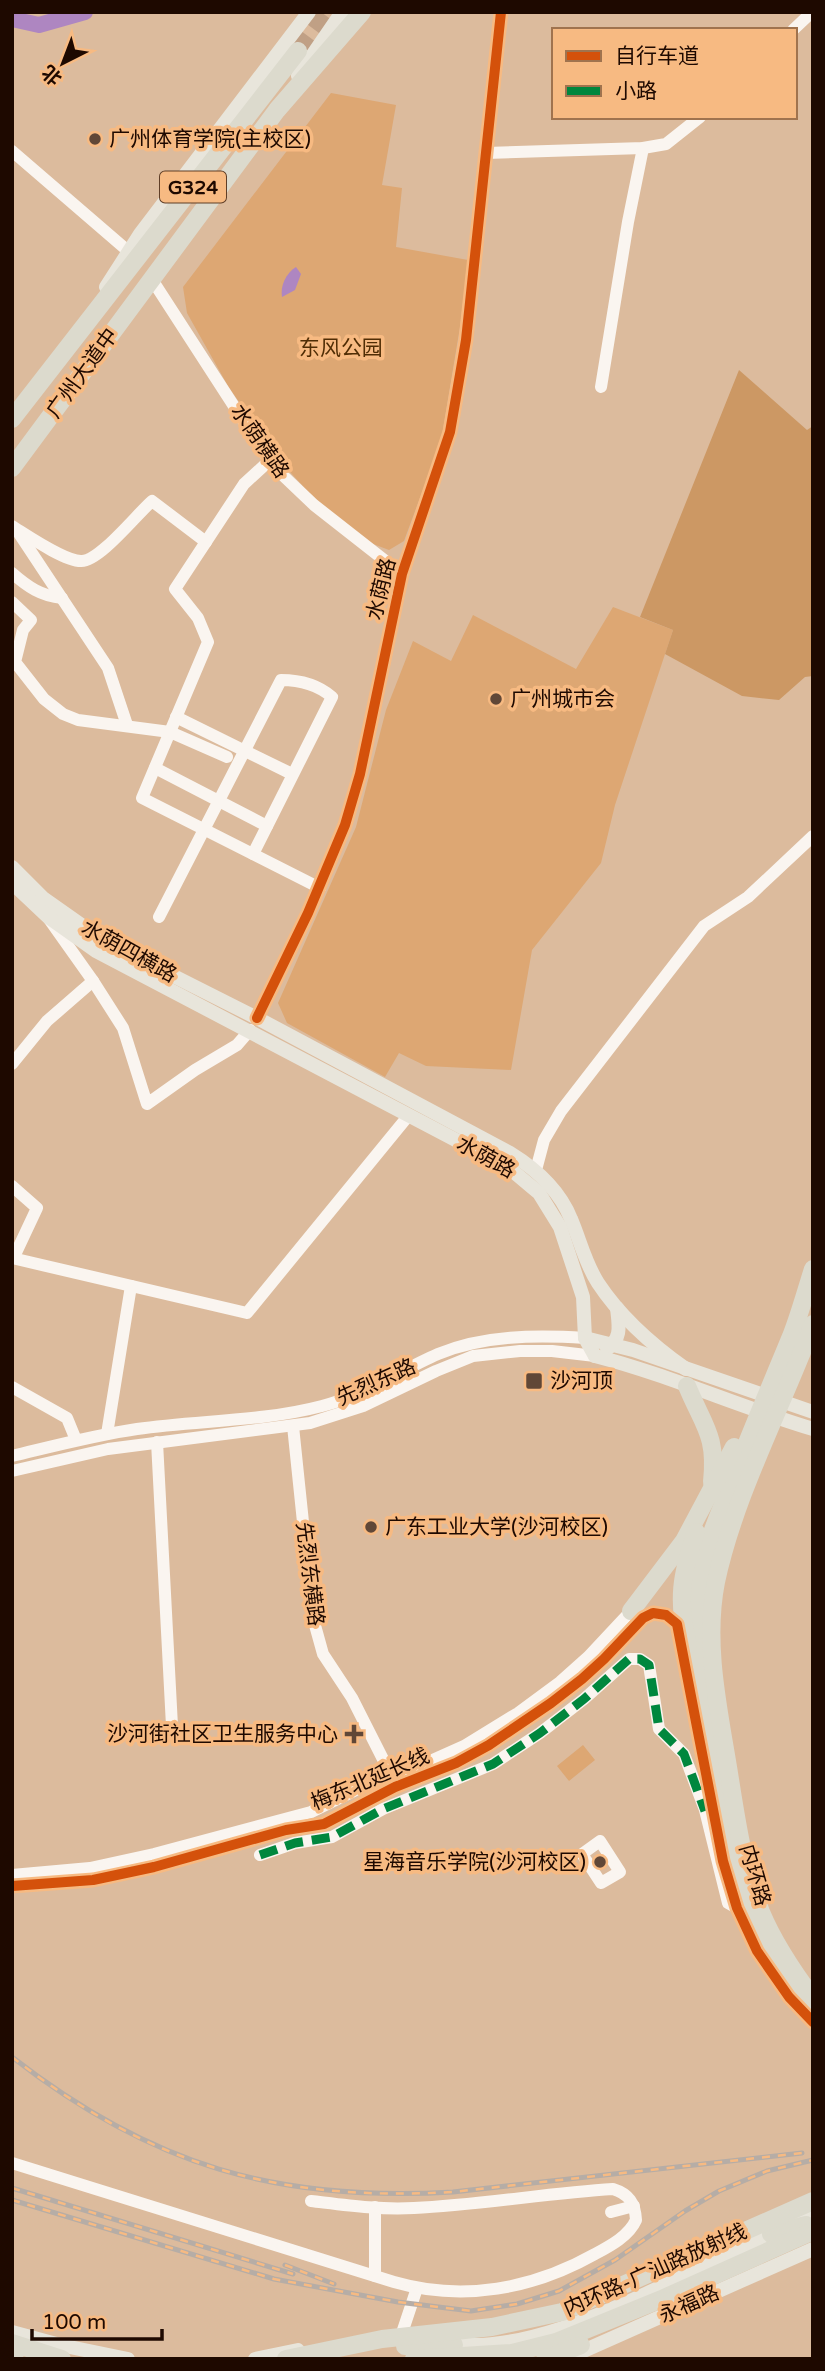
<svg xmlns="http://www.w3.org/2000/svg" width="825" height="2371" font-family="'Varela Round','Noto Sans SC',sans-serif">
<rect width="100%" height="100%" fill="#dcbb9d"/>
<g fill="#dda773">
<polygon points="331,93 396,105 382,185 402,188 396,247 468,260 460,327 441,441 404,541 389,550 360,539 322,507 280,461 228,386 187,313 183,287"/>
<polygon points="613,607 673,630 615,805 601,863 532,950 511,1070 426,1066 399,1053 385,1077 287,1023 278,1003 356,827 386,710 413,641 451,661 473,615 576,669"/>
<polygon points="583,1745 595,1760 569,1781 557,1766"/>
</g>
<polygon fill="#cc9864" points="739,370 807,430 813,426 813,676 805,677 779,700 742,696 665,654 673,630 640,617"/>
<path fill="#ae86c1" d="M296 267 301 274 295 290 282 297C280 286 286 273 296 267Z"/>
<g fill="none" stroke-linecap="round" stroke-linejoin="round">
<polyline stroke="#ae86c1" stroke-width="16" points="12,19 39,25 85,12"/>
<polyline stroke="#c0a085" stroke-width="18" stroke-dasharray="18 9" stroke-linecap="butt" points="298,51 327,12"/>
<g stroke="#faf5f0" stroke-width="12">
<polyline points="793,30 812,12"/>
<polyline points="12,151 128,251"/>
<polyline points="486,153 643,148 666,144 700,117"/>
<polyline points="151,278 272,465 314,505 402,574"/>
<polyline points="601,387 628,222 643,148"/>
<polyline points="269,461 244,484 175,589 198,618 208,642 142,798 320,888"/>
<path d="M12 526C28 536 64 561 81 561 99 562 137 514 152 501L206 542"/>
<polyline points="18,532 108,668 127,725"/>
<path d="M12 573C28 587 41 596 62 598"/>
<polyline points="12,602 31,620 23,630 15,662 44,699 63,714 78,720 170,732 227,757"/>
<polyline points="176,717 292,774"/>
<polyline points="155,768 267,826"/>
<path d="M159 917 281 680C300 680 317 684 332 697L253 854"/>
<polyline points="49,919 93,981 123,1028 147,1104 195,1070 237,1045 250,1030"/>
<polyline points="257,1018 308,913 345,825 360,774 402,574 450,432 466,340 501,12"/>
<polyline points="12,1064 47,1021 93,981"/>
<polyline points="536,1170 544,1140 561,1111 704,926 748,897 813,836"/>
<polyline points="12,1186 37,1208 14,1257"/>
<polyline points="12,1258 247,1313 409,1115"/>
<polyline points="12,1387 67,1418 76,1440"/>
<polyline points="293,1426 313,1618 323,1654 352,1698 393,1779"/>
<polyline points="107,1434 131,1286"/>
<polyline points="157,1442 172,1726"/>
<path d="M12 1456C54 1446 95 1435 137 1429 198 1420 261 1422 322 1406 363 1396 399 1371 438 1354 484 1335 536 1335 585 1338"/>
<polyline points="12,1471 108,1449 310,1423 363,1406 436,1371 473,1356 520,1351 552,1351 595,1356"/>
<polygon points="600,1841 620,1872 601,1883 582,1854"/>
<polyline points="260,1855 295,1843 332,1837 383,1809 493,1764 540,1733 584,1699 629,1659 640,1659 649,1665 659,1729 684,1754 705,1810 728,1903 737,1908"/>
<polyline points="12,1875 90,1868 154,1854 311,1812 390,1773 417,1767 464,1746 518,1713 560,1682 588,1657 631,1611"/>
<polyline points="12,1886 93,1880 154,1867 286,1830 324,1824 395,1787 456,1763 489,1745 551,1703 582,1679 604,1659 643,1618 653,1613 666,1615 677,1624 693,1700"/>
<path d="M12 2163 394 2282C463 2302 533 2289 595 2254 610 2246 629 2236 636 2220 635 2203 629 2194 613 2189 547 2193 481 2205 414 2208 379 2210 345 2205 311 2201"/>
<polyline points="611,2212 634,2206"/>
<polyline points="375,2276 375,2207"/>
<polyline points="401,2336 417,2288"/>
</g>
<g stroke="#e8e5db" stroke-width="14">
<polyline points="298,76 342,12"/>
<polyline points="106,287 140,234 309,12"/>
<path d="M12 867 43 898 104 941 257 1018 510 1153C536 1169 559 1189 571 1219 580 1240 585 1263 598 1283 621 1318 652 1345 686 1369"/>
<polyline points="12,883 48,917 96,951 509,1168 539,1193 560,1227 583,1297 585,1338 595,1356"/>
<polyline points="585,1338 633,1350 813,1412"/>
<path d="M607 1349C622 1338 619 1326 617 1308"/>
<path d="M595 1356C669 1375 739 1407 813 1429"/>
<polyline points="12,2332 60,2345 128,2359"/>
<path d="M446 2343C522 2356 620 2306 688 2274 730 2254 771 2234 813 2213"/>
<polyline points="572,2356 813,2249"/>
<polyline points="255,2359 298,2350"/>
</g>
<g stroke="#dcdacd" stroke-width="18">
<polyline points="12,419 298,51"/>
<polyline points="12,468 277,110 362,12"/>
<path d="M813 1269C806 1291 800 1313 792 1334 769 1390 745 1445 724 1502 716 1521 708 1541 703 1562 685 1633 702 1707 714 1777 722 1824 728 1872 747 1916 763 1954 785 1988 813 2018"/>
<path d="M813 1324C782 1407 734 1496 716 1582 704 1643 718 1706 728 1767 736 1816 742 1865 761 1912 774 1943 792 1970 813 1998"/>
<path d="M687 1386C704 1427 717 1435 712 1482"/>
<polyline points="631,1611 684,1541 734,1447"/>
<path d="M688 1645C677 1601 681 1575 696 1532"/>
<polyline points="771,2234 806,2225"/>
<polyline points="12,2343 62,2359"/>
<polyline points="405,2346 454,2345"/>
<polyline points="12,2358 15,2359"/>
<polyline points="286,2359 382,2339 492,2327 562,2312 813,2201"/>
<polyline points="414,2359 512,2353 556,2342 664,2298 813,2231"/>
<polyline points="545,2359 581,2345"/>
</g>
<defs>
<g id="rail">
<path d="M12 2057C152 2166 277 2202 453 2192L802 2153"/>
<polyline points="12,2188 293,2274"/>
<polyline points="12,2200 274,2279 398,2302 471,2311 517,2304 559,2291 615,2260 685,2211 719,2191 767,2171 813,2160"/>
<polyline points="285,2265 334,2284"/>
</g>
</defs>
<use href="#rail" stroke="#b6ada6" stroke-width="5"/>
<use href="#rail" stroke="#f7ba82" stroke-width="2.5" stroke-dasharray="8" stroke-linecap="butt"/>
<polyline stroke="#00873e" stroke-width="9" stroke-dasharray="18 9" stroke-linecap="butt" points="260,1855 295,1843 332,1837 383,1809 493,1764 540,1733 584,1699 629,1659 640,1659 649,1665 659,1729 684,1754 705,1811"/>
<defs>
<g id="cycleway">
<polyline points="257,1018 308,913 345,825 360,774 402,574 450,432 466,340 501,12"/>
<polyline points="12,1886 93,1880 154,1867 286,1830 324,1824 395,1787 456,1763 489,1745 551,1703 582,1679 604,1659 643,1618 653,1613 666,1615 677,1624 723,1861 737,1908 757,1951 789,1997 813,2022"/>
</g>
</defs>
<use href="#cycleway" stroke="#f7ba82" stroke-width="15"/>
<use href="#cycleway" stroke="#d4510b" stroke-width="10"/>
</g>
<g fill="#604737" stroke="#f7ba82" stroke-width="2.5">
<circle cx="95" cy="139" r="7"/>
<circle cx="496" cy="699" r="7"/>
<rect x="525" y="1372" width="18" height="18" rx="3.5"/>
<circle cx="371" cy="1527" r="7"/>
<path d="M350.5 1723.5h7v7h7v7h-7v7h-7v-7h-7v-7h7z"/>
<circle cx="600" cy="1862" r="7"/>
</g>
<g text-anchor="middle" stroke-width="7" stroke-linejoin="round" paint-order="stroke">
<rect fill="#f7ba82" stroke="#5f3e27" stroke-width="2" x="160" y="171.5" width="66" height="31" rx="5"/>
<g font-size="19" font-weight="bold" fill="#1e0900">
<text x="193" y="194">G324</text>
</g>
<g font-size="21" fill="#1e0900" stroke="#f7ba82" text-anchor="start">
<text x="109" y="146">广州体育学院(主校区)</text>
<text x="510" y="706">广州城市会</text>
<text x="550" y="1388">沙河顶</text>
<text x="385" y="1534">广东工业大学(沙河校区)</text>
<text x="338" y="1741" text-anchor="end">沙河街社区卫生服务中心</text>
<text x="586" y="1869" text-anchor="end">星海音乐学院(沙河校区)</text>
</g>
<g font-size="21" fill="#502d05" stroke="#f7ba82">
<text x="341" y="355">东风公园</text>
</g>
<g font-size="21" fill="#1e0900" stroke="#f7ba82">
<text transform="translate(82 373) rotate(-54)" y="7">广州大道中</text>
<text transform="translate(260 441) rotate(55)" y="7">水荫横路</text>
<text transform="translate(381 589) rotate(-76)" y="7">水荫路</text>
<text transform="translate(129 951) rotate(29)" y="7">水荫四横路</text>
<text transform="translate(486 1157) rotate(29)" y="7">水荫路</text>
<text transform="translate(376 1382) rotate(-24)" y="7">先烈东路</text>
<text transform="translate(310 1574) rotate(83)" y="7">先烈东横路</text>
<text transform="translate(370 1779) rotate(-23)" y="7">梅东北延长线</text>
<text transform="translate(755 1875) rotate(74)" y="7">内环路</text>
<text transform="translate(655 2270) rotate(-24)" y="7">内环路-广汕路放射线</text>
<text transform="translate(689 2304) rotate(-24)" y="7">永福路</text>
</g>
</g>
<rect width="825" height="2371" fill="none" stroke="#1e0900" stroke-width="28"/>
<rect x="552" y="28" width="245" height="91" fill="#f7ba82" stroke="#a0734e" stroke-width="2"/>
<rect x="566" y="51" width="35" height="10" fill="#d4510b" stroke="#a0734e" stroke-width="2"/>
<text x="615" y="63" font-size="21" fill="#1e0900">自行车道</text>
<rect x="566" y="86" width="35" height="10" fill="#00873e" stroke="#a0734e" stroke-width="2"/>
<text x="615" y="98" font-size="21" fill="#1e0900">小路</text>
<g transform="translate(63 63) rotate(222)" stroke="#f7ba82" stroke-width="5" paint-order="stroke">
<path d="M0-5L12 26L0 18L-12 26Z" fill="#1e0900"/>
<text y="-10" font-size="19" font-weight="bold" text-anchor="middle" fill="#1e0900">北</text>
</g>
<path d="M32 2329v10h130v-10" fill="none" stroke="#1e0900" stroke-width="3.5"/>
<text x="42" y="2329" font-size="21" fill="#1e0900" stroke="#f7ba82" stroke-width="5" paint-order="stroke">100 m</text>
</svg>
